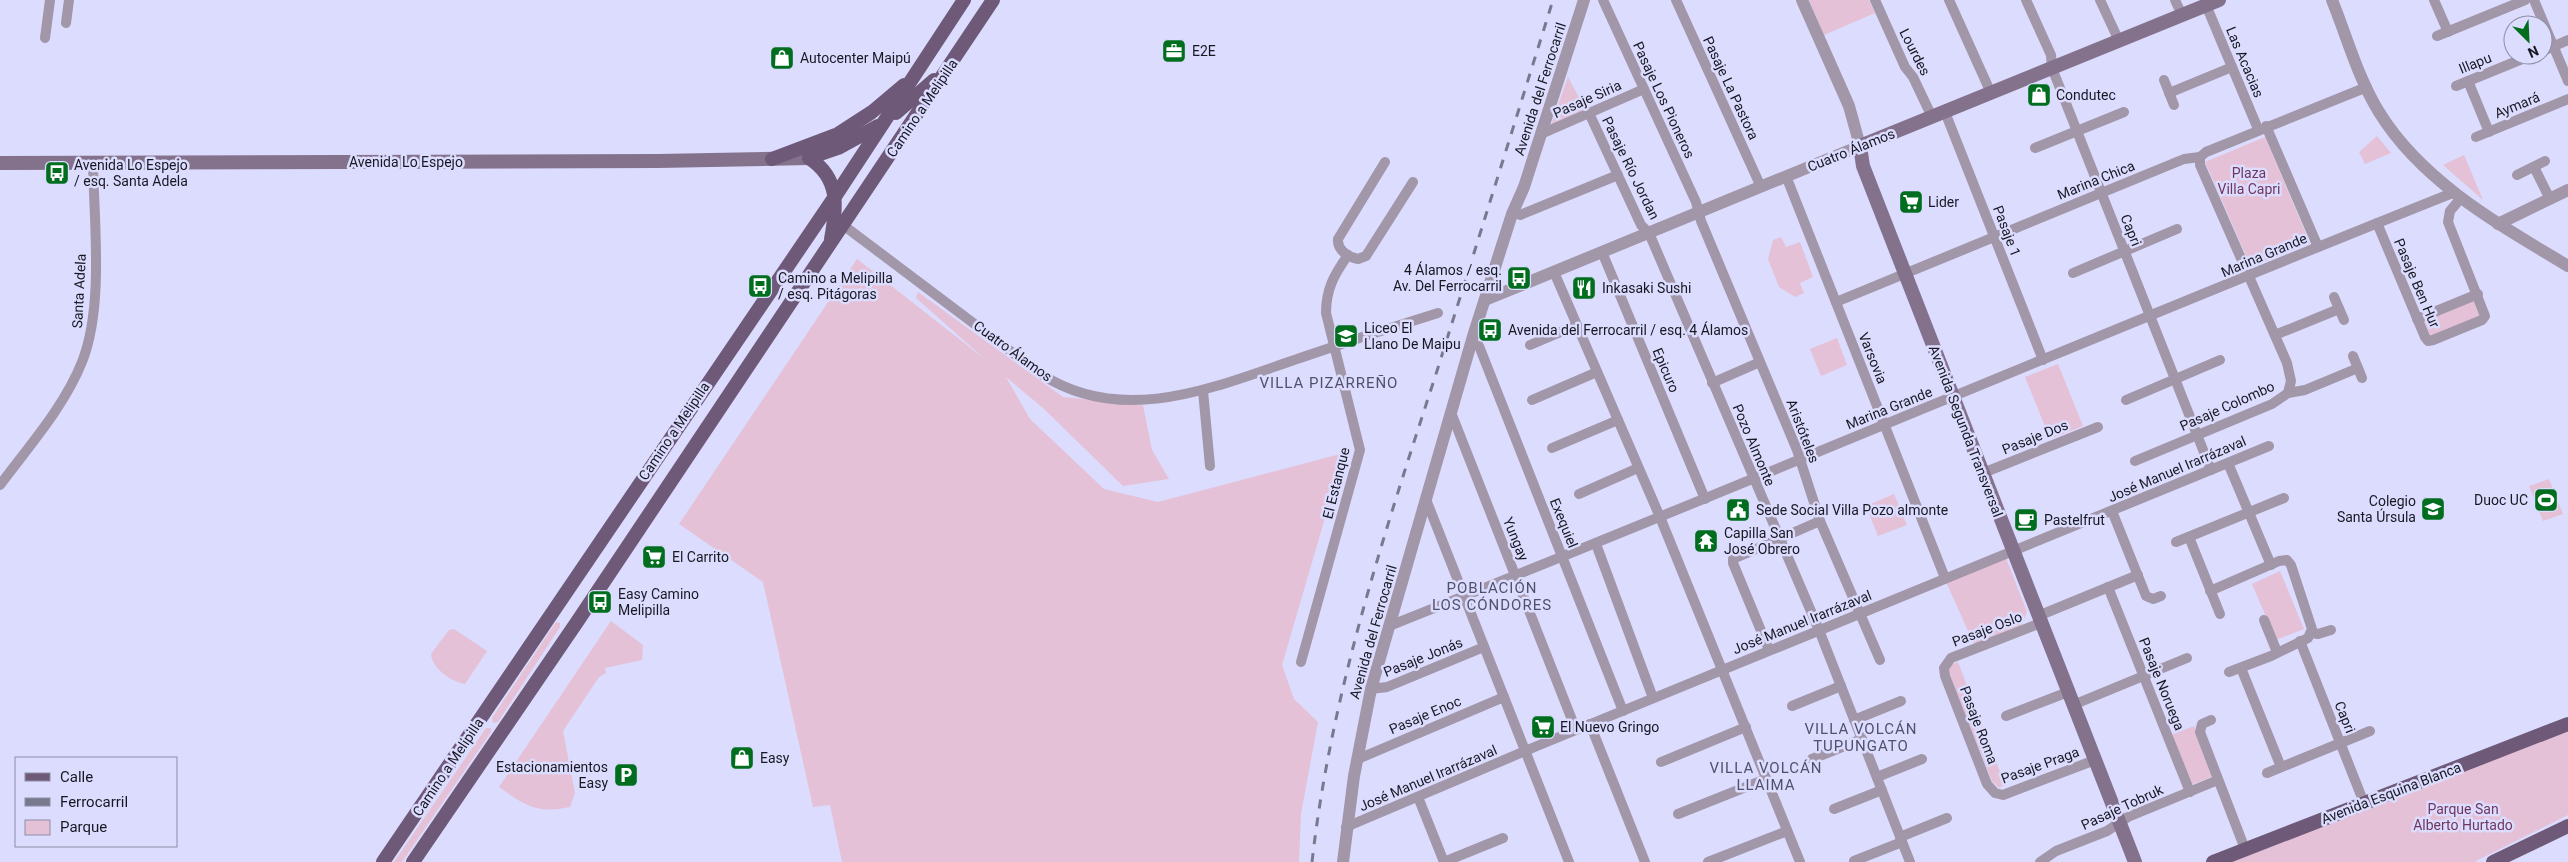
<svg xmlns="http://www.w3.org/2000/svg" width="2568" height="862" font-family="Roboto,sans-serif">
<rect width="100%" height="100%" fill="#dcdcfe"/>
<g fill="#e4c1d6">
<polygon points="1809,0 1869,0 1875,13 1824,35"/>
<polygon points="1568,77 1585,109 1551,125"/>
<polygon points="2377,136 2391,153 2365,164 2359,152"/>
<polygon points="2265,137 2310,243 2251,267 2205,162"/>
<polygon points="2464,155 2483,200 2443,165"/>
<polygon points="1781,237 1786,247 1800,242 1813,277 1800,283 1804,293 1795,297 1779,287 1768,259 1773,240"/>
<polygon points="857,259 986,360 916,298 918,292 1063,397 1143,405 1152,450 1169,479 1123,486 1043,408 1006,377 1030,419 1104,489 1158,502 1344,453 1282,665 1294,699 1318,722 1301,814 1299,862 842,862 830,805 813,807 763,582 679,524"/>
<polygon points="2473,299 2483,314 2428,338 2421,322"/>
<polygon points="1837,338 1847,365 1821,376 1810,349"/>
<polygon points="2058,364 2083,426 2050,439 2025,377"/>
<polygon points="2549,479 2563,514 2543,521 2529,486"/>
<polygon points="1894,494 1907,525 1878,536 1866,506"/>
<polygon points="2006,558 2027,612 2021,626 1974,644 1946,582"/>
<polygon points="2280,571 2304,629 2276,640 2252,584"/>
<path d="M611 621 643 645 642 660 605 668 606 673 599 677 563 731 575 793 570 807C536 814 526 806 499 787Z"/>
<polygon points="556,622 560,623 560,627 498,722 493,723 492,718"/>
<path d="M454 629 487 651 465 684C452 682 432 669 431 654L449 630Z"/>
<polygon points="1958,662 2005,785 1999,788 1992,781 1949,674 1950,665"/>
<polygon points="2194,726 2214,776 2191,785 2171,735"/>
<polygon points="486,728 491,728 491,732 402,862 394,862"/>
<polygon points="2568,729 2568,815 2474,862 2231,862"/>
</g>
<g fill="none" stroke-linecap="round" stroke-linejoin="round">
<g stroke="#a296a9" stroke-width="10">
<polyline points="1603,0 1696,202 1701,221 1797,450 1820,521 1880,660"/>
<polyline points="1676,0 1761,187"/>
<polyline points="1875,0 1905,67 1913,77 1932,117"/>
<polyline points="1949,0 1991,93"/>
<polyline points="2026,0 2051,55 2052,68 2211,470"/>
<polyline points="2100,0 2119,41"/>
<polyline points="2175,0 2182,15"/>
<polyline points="2434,0 2448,32"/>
<polyline points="2534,0 2568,81"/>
<polyline points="2206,5 2258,129"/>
<polyline points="66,23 69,0"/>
<polyline points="2437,36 2525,0"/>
<polyline points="45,38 50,0"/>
<polyline points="2543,51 2568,40"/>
<polyline points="2164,80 2174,105"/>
<polyline points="2468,81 2489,132"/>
<polyline points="2456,86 2532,55"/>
<polyline points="2169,93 2232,67"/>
<polyline points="1945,112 2043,360"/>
<polyline points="1589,113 1641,225 1649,233 1819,630 1910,862"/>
<polyline points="2266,126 2318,247"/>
<polyline points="1541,134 1644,89"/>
<polyline points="2476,137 2568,99"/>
<polyline points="2035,148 2124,112"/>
<polyline points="2200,157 2200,165 2287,363 2291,381 2288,393"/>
<path d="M1385 162 1338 239C1337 250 1348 257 1358 259L1366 256 1413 182"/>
<polyline points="2534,167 2550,199"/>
<polyline points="2517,175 2545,161"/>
<polyline points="1786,176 1945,578"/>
<polyline points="1520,215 1618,175"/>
<polyline points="2377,223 2425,337 2428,341 2433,340 2482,320 2485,316 2448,222 2450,211 2461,198"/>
<path d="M843 225 1041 374C1124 428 1217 386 1300 358 1346 342 1392 327 1438 313"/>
<polyline points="1602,252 1705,499"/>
<polyline points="1554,272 1660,517 1800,862"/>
<polyline points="2073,273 2177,229"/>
<polyline points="2334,297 2344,320"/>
<polyline points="1836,302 2184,159 2200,157 2206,152 2367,87"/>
<polyline points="2417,319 2478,294"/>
<polyline points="2275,335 2339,309"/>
<polyline points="1530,345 1577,325"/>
<polyline points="1479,346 1623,711"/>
<polyline points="2353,356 2362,378"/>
<polyline points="1712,383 1760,362"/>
<polyline points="1203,391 1210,466"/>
<polyline points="1532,400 1597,372"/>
<polyline points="2126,400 2220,360"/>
<polyline points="1452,415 1576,730"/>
<polyline points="1552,448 1618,420"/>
<polyline points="2135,461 2272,404 2288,393 2305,390 2358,368"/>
<polyline points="2228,463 2271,565"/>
<polyline points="1983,473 2098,427"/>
<path d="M0 485C29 446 64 407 82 362 104 307 94 222 93 163"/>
<polyline points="1579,494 1638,468"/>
<polyline points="1427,502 1569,862"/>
<polyline points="2112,511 2146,596 2153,599 2161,596"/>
<polyline points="2189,537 2220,614"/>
<polyline points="2176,542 2284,498"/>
<polyline points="1596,544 1653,698"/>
<polyline points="2108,587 2190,792"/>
<polyline points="2210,591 2279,561 2287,560 2291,565 2312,629 2308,638 2271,656 2229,672"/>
<polyline points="2038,616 2138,575"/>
<polyline points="2264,620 2277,652"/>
<polyline points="2041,623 1951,658 1944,668 1945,676 1987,784 1995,793 2003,795 2095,760"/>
<path d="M1389 626C1745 485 2098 334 2455 192"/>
<polyline points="2312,633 2318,634 2331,630"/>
<polyline points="2300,641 2364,803"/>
<polyline points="1769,650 1733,563 1733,559 1820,521"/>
<path d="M1301 662 1360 450 1326 313C1326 289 1334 275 1348 255"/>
<polyline points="2241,668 2281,767"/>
<polyline points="1371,689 1387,687 1484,647"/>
<polyline points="2073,705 2187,658"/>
<polyline points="1792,706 1841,686"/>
<polyline points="2006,716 2068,692"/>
<polyline points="1854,720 1901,701"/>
<polyline points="2211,720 2202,724 2200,732 2245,849"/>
<polyline points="1590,724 1645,862"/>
<polyline points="1358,759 1504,697"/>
<polyline points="1812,759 1862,739"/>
<polyline points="1661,762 1746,727"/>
<polyline points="2267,773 2370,731"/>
<polyline points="1877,777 1922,759"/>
<polyline points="1418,797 1444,862"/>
<polyline points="1834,809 1882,790"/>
<polyline points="1678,814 1766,779"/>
<polyline points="1346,827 1537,746 2269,446"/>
<polyline points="1900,837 1947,818"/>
<polyline points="1854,861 1902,842"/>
<polyline points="1444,862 1503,838"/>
<polyline points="1708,862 1787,831"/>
<polyline points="2040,862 2056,851 2107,831 2128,817 2218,780"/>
</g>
<g stroke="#a296a9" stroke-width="12">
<path d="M2332 0C2347 37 2358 78 2379 112 2422 182 2500 225 2568 266"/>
<polyline points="2498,224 2568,190"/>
<polyline points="1485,300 1860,146 1849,106 1802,0"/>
<polyline points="1343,862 1354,776 1371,689 1474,333 1512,214 1524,187 1584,0"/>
</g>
<g stroke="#84728d" stroke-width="14">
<polyline points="0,163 658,161 809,158"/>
<polyline points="2135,862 1863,166 1860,146 2219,0"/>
</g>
<g stroke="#6e5979" stroke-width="14">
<polyline points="896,113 934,80"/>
<polyline points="809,158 838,148 878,126"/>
<path d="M809 158C840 178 837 207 831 239"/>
<polyline points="772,159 838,134 872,112 904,85"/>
<polyline points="383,862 836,195 964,0"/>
<polyline points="413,862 577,622 993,0"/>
<polyline points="2213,862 2568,724"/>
<polyline points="2493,862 2568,826"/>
</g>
<path stroke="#78788f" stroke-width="3" stroke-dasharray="9 9" stroke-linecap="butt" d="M1312 862C1331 694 1384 534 1436 374 1475 250 1514 125 1553 0"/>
</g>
<defs>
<symbol id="office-square" viewBox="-11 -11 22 22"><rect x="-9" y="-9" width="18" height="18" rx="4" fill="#016e1f" stroke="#dcdcfe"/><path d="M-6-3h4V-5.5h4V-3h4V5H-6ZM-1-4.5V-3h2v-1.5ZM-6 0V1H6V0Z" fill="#fff"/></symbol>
<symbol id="shop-square" viewBox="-11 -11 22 22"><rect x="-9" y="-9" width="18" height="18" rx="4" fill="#016e1f" stroke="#dcdcfe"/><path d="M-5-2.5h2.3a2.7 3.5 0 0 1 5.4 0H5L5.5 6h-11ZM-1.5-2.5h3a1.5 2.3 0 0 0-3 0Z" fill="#fff"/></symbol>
<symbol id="bus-square" viewBox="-11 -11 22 22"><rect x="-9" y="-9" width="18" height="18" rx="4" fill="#016e1f" stroke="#dcdcfe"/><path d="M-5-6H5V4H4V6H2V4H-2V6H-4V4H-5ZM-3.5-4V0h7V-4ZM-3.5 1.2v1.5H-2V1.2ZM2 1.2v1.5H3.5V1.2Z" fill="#fff"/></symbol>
<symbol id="supermarket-square" viewBox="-11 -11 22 22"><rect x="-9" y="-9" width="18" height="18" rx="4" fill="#016e1f" stroke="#dcdcfe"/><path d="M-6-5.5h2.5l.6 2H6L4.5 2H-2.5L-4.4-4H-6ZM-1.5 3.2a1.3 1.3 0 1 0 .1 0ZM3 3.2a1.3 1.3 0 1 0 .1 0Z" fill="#fff"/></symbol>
<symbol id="restaurant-square" viewBox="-11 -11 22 22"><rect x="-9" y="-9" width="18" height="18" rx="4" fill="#016e1f" stroke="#dcdcfe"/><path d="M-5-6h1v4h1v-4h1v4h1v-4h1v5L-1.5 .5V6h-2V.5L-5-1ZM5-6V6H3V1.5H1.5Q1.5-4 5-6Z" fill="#fff"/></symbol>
<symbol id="school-square" viewBox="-11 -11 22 22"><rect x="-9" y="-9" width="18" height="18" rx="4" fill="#016e1f" stroke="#dcdcfe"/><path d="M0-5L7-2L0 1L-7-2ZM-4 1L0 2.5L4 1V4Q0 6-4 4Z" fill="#fff"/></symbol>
<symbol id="stadium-square" viewBox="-11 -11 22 22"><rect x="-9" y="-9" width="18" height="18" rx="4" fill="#016e1f" stroke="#dcdcfe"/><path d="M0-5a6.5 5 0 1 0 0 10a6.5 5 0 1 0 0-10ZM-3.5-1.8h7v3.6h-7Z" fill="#fff"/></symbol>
<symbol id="civic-square" viewBox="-11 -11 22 22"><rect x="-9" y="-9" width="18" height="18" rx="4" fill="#016e1f" stroke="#dcdcfe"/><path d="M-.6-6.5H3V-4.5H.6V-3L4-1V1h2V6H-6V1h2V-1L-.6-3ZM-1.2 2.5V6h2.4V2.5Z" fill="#fff"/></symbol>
<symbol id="cafe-square" viewBox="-11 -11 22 22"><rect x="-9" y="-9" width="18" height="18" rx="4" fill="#016e1f" stroke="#dcdcfe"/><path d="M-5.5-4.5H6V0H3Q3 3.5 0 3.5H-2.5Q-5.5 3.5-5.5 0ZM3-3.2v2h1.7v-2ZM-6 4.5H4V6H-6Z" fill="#fff"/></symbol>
<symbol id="temple-square" viewBox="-11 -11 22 22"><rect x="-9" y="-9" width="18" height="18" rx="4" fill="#016e1f" stroke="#dcdcfe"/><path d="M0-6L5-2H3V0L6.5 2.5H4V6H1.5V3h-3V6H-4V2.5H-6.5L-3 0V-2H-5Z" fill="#fff"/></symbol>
<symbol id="parking-square" viewBox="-11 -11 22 22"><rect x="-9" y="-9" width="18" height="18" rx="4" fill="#016e1f" stroke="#dcdcfe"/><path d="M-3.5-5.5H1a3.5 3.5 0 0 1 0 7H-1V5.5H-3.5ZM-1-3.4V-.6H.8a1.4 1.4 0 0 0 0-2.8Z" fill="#fff"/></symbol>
</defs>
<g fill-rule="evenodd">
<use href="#office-square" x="1160" y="37" width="28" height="28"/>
<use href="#shop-square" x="768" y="44" width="28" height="28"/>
<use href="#shop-square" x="2025" y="81" width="28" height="28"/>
<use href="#bus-square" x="43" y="159" width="28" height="28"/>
<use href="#supermarket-square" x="1897" y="188" width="28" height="28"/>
<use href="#bus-square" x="1505" y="264" width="28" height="28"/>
<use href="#bus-square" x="746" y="272" width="28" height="28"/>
<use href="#restaurant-square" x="1570" y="274" width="28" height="28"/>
<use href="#bus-square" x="1476" y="316" width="28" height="28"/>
<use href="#school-square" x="1332" y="322" width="28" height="28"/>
<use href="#stadium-square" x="2532" y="486" width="28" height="28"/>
<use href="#school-square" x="2419" y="495" width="28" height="28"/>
<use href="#civic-square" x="1724" y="496" width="28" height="28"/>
<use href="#cafe-square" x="2012" y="506" width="28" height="28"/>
<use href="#temple-square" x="1692" y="527" width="28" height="28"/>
<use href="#supermarket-square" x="640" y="543" width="28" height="28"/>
<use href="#bus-square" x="586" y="588" width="28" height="28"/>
<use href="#supermarket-square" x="1529" y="713" width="28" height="28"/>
<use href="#shop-square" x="728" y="744" width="28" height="28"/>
<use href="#parking-square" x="612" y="761" width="28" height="28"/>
</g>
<g text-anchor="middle" stroke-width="5" stroke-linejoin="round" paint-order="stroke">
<g font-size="14" fill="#181824" stroke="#dcdcfe" text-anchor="start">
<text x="1192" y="56">E2E</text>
<text x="800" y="63">Autocenter Maipú</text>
<text x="2056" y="100">Condutec</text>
<text x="74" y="170">Avenida Lo Espejo<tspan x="74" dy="16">/ esq. Santa Adela</tspan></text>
<text x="1928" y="207">Lider</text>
<text x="1502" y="275" text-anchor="end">4 Álamos / esq.<tspan x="1502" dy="16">Av. Del Ferrocarril</tspan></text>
<text x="778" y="283">Camino a Melipilla<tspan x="778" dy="16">/ esq. Pitágoras</tspan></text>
<text x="1602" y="293">Inkasaki Sushi</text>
<text x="1364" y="333">Liceo El<tspan x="1364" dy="16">Llano De Maipu</tspan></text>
<text x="1508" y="335">Avenida del Ferrocarril / esq. 4 Álamos</text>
<text x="2528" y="505" text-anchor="end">Duoc UC</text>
<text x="2416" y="506" text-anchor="end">Colegio<tspan x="2416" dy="16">Santa Úrsula</tspan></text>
<text x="1756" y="515">Sede Social Villa Pozo almonte</text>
<text x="2044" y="525">Pastelfrut</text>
<text x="1724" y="538">Capilla San<tspan x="1724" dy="16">José Obrero</tspan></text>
<text x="672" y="562">El Carrito</text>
<text x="618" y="599">Easy Camino<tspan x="618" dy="16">Melipilla</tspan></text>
<text x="1560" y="732">El Nuevo Gringo</text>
<text x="760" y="763">Easy</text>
<text x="608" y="772" text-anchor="end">Estacionamientos<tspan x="608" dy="16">Easy</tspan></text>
</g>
<g font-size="14" fill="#181824" stroke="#dcdcfe">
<text transform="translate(1915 52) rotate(63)" y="5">Lourdes</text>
<text transform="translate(2245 62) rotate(67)" y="5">Las Acacias</text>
<text transform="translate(2475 63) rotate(-22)" y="5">Illapu</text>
<text transform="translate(1731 88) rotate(65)" y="5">Pasaje La Pastora</text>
<text transform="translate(1540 89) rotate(-72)" y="5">Avenida del Ferrocarril</text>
<text transform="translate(1587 99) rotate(-24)" y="5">Pasaje Siria</text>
<text transform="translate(1664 100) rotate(65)" y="5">Pasaje Los Pioneros</text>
<text transform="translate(2517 105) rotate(-22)" y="5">Aymará</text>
<text transform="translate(922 108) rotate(-56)" y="5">Camino a Melipilla</text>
<text transform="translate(1851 150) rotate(-22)" y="5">Cuatro Álamos</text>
<text x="406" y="167">Avenida Lo Espejo</text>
<text transform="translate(1631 168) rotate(64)" y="5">Pasaje Río Jordan</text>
<text transform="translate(2096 180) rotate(-22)" y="5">Marina Chica</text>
<text transform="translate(2131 230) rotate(68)" y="5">Capri</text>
<text transform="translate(2007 231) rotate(69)" y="5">Pasaje 1</text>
<text transform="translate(2264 255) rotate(-23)" y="5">Marina Grande</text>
<text transform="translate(2417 283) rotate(67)" y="5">Pasaje Ben Hur</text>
<text transform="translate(79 291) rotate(-87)" y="5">Santa Adela</text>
<text transform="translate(1013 351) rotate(36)" y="5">Cuatro Álamos</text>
<text transform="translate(1873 358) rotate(68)" y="5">Varsovia</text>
<text transform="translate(1666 370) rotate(67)" y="5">Epicuro</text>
<text transform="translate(2227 406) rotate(-24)" y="5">Pasaje Colombo</text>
<text transform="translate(1889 408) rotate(-22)" y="5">Marina Grande</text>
<text transform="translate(674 431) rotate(-56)" y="5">Camino a Melipilla</text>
<text transform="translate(1803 431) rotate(69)" y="5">Aristóteles</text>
<text transform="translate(1966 431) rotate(69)" y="5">Avenida Segunda Transversal</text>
<text transform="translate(2035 437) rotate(-22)" y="5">Pasaje Dos</text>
<text transform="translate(1754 445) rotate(67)" y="5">Pozo Almonte</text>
<text transform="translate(2177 469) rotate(-23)" y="5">José Manuel Irarrázaval</text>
<text transform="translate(1336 483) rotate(-76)" y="5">El Estanque</text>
<text transform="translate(1564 523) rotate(68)" y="5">Exequiel</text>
<text transform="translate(1516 539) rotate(68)" y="5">Yungay</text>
<text transform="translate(1802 622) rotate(-22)" y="5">José Manuel Irarrázaval</text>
<text transform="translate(1987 629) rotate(-21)" y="5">Pasaje Oslo</text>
<text transform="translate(1373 632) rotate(-74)" y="5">Avenida del Ferrocarril</text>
<text transform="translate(1423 657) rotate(-22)" y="5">Pasaje Jonás</text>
<text transform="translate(2162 684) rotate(68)" y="5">Pasaje Noruega</text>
<text transform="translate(1425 715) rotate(-23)" y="5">Pasaje Enoc</text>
<text transform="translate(2345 717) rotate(68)" y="5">Capri</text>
<text transform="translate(1979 725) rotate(69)" y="5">Pasaje Roma</text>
<text transform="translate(2040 765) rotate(-20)" y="5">Pasaje Praga</text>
<text transform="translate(448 767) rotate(-56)" y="5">Camino a Melipilla</text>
<text transform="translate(1428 778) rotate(-23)" y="5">José Manuel Irarrázaval</text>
<text transform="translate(2391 793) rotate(-21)" y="5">Avenida Esquina Blanca</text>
<text transform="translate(2122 807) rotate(-25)" y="5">Pasaje Tobruk</text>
</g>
<g font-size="14" fill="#71375e" stroke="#dcdcfe">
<text x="2249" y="178">Plaza<tspan x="2249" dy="16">Villa Capri</tspan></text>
<text x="2463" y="814">Parque San<tspan x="2463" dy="16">Alberto Hurtado</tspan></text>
</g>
<g font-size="15" letter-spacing="1" fill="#51506d" stroke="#dcdcfe">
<text x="1329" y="388">VILLA PIZARREÑO</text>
<text x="1492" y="593">POBLACIÓN<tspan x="1492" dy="17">LOS CÓNDORES</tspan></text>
<text x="1861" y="734">VILLA VOLCÁN<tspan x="1861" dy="17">TUPUNGATO</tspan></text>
<text x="1766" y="773">VILLA VOLCÁN<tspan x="1766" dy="17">LLAIMA</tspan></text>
</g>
</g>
<rect x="15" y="757" width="162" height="90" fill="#dcdcfe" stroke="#8e8ea7"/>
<rect x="25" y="773" width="25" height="8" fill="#6e5979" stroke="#8e8ea7"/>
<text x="60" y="782" font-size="15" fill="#181824">Calle</text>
<rect x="25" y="798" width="25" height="8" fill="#78788f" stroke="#8e8ea7"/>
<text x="60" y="807" font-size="15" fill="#181824">Ferrocarril</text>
<rect x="25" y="820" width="25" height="15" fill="#e4c1d6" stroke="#8e8ea7"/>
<text x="60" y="832" font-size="15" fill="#181824">Parque</text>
<g transform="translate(2528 40) rotate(156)"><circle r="24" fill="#dcdcfe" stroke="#8e8ea7"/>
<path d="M0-4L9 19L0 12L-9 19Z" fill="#016e1f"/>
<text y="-8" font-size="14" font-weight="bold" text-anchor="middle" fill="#181824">N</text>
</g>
</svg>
